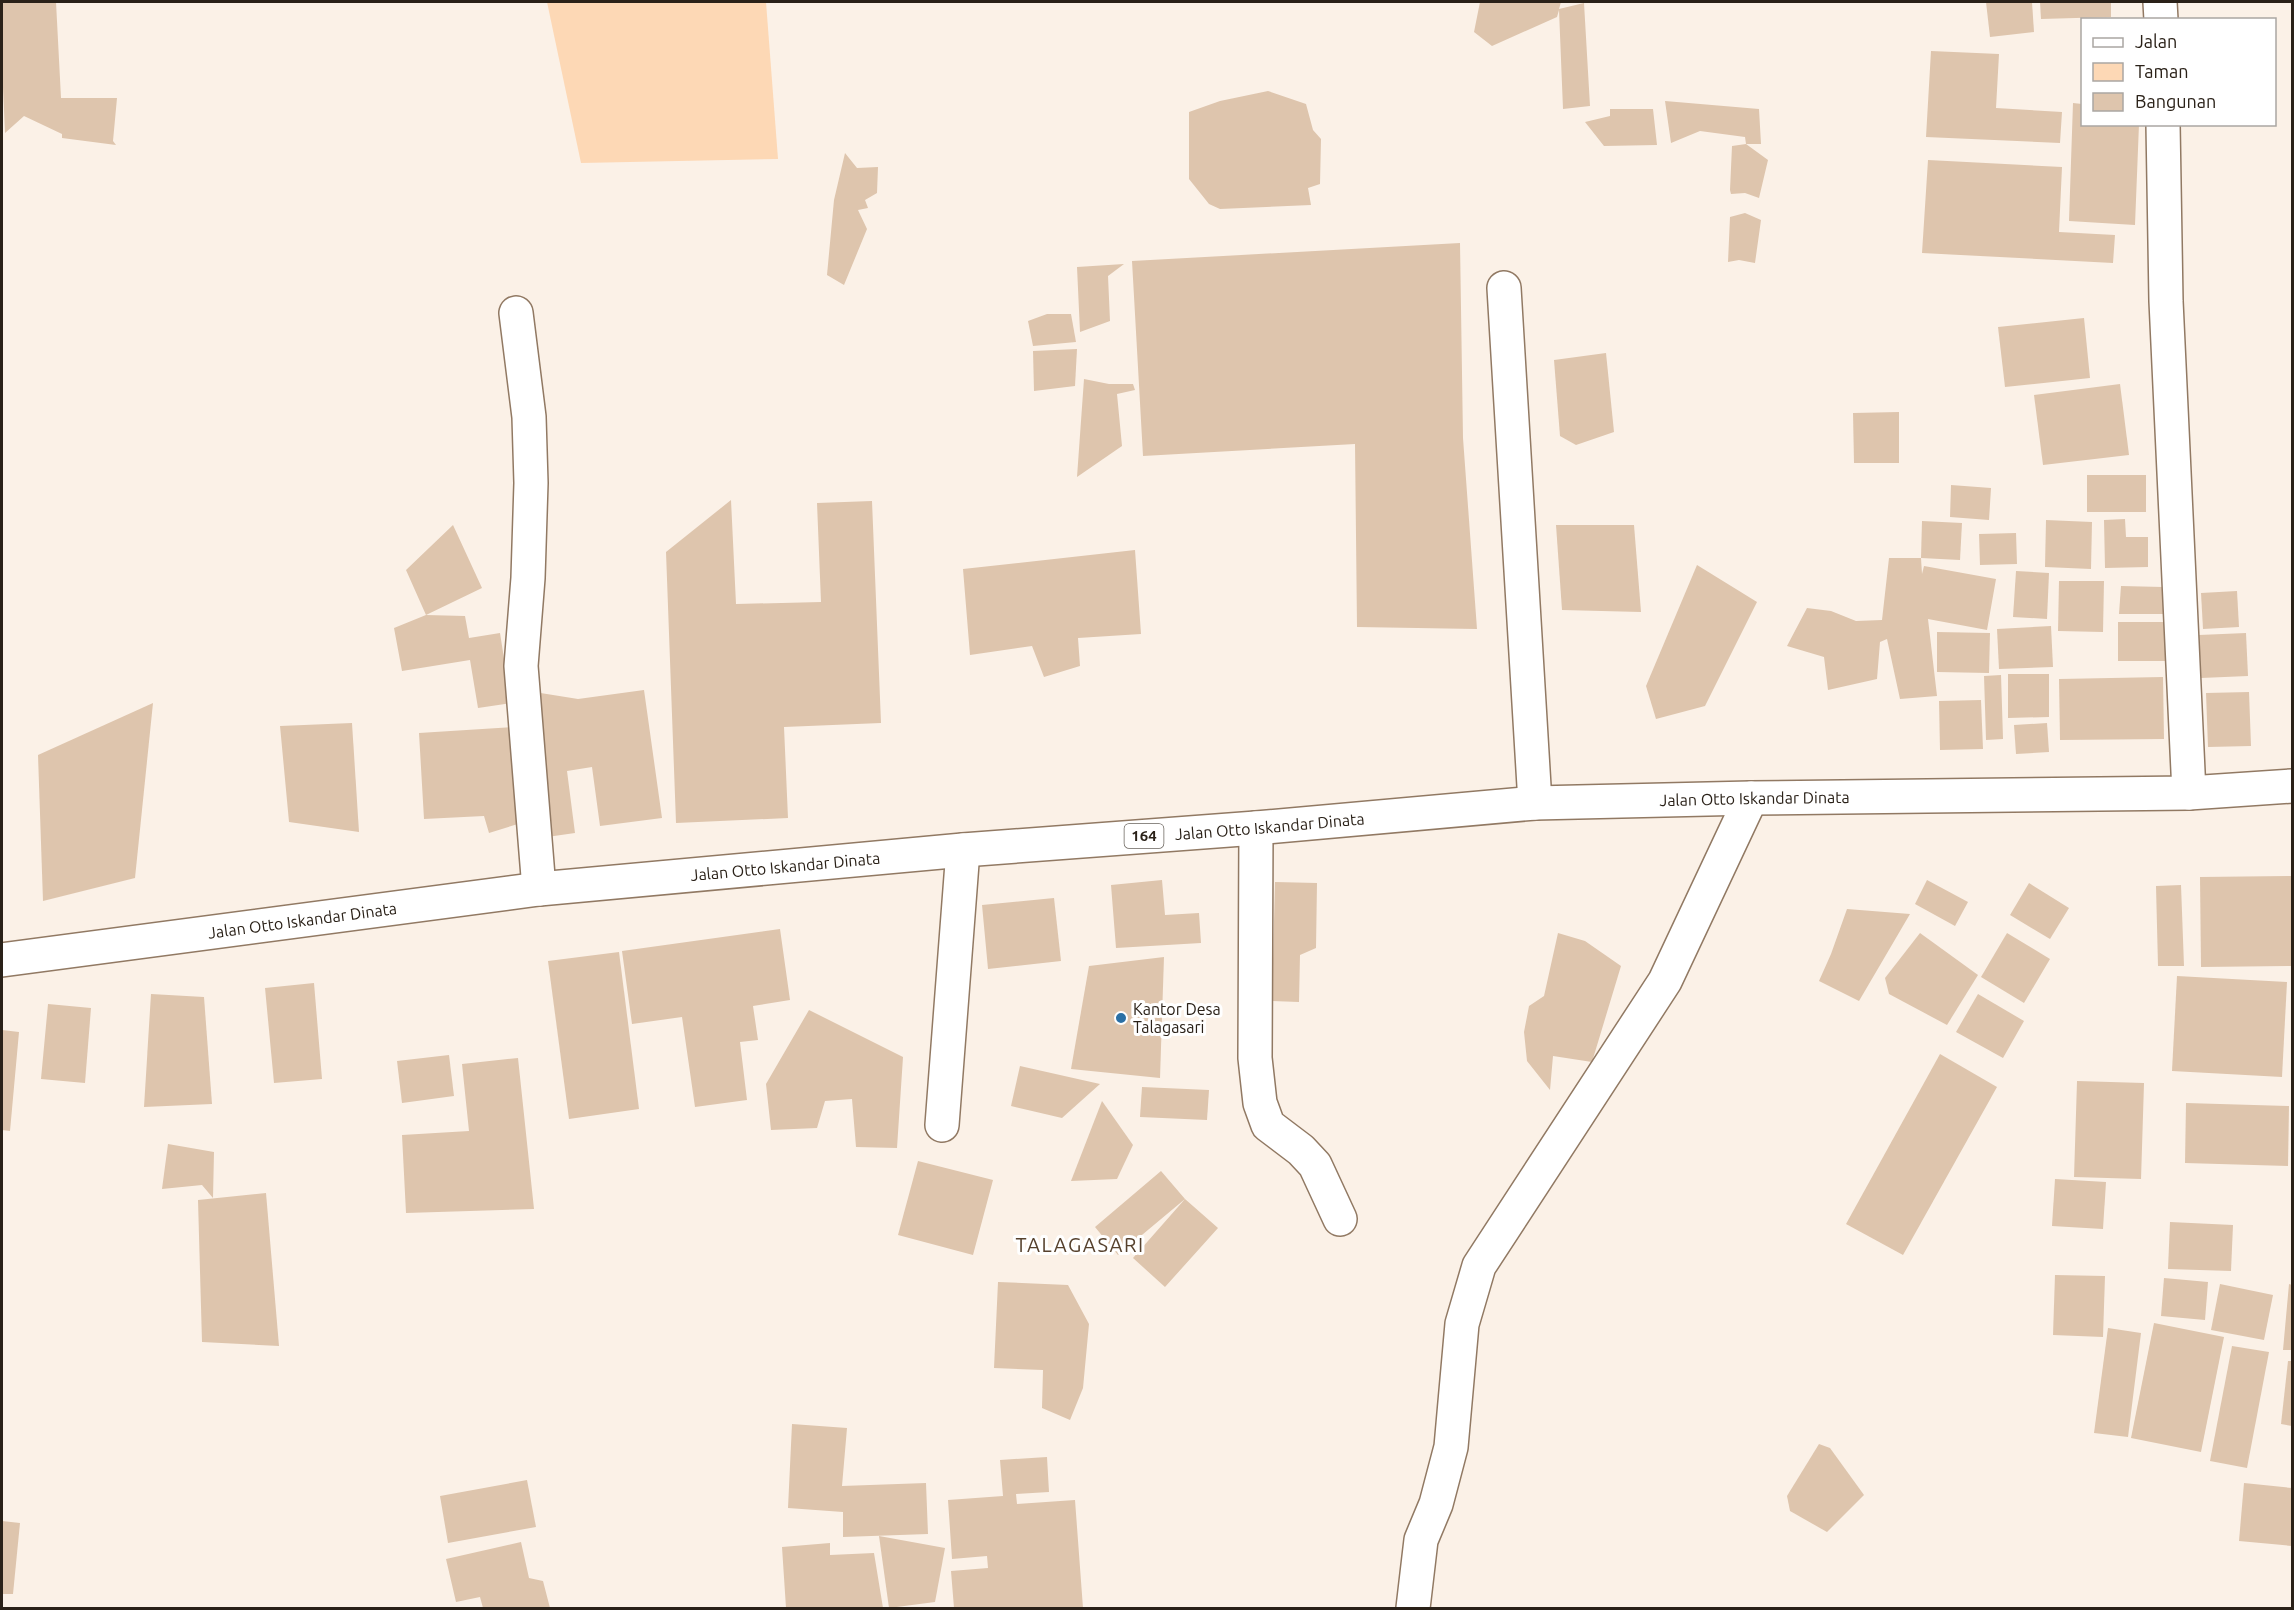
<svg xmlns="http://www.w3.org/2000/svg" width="2294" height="1610" font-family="Ubuntu,sans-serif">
<rect width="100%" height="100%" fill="#fbf1e7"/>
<polygon fill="#fdd8b5" points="547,2 766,2 778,159 581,163"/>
<g fill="#dec5ad">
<polygon points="2,2 56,2 61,98 117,98 113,141 116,145 62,138 62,134 24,116 5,133 2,65"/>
<polygon points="1480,2 1561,2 1559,9 1584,3 1590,106 1563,109 1559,10 1557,17 1492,46 1474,32"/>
<polygon points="1986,2 2032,2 2034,32 1990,37"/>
<polygon points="2040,2 2111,2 2111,17 2041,19"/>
<polygon points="1931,51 1999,54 1996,108 2062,112 2060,143 1926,137"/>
<polygon points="1268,91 1306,104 1313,130 1321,139 1320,184 1308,188 1311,205 1220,209 1209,204 1189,179 1189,112 1220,101"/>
<polygon points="1665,101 1759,109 1761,144 1746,144 1745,137 1700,131 1671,143"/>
<polygon points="2073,103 2082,104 2082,124 2139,124 2135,225 2069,221"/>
<polygon points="1610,109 1653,109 1657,145 1604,146 1585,122 1610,116"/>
<polygon points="1746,144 1768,160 1759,198 1745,193 1731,194 1730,190 1732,146"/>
<polygon points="845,153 857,168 878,167 877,193 865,200 868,208 858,210 867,229 844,285 827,275 834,200"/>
<polygon points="1928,160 2062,167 2059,232 2115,235 2113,263 1922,253"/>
<polygon points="1745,213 1761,220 1755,263 1739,260 1728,262 1730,217"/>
<polygon points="1460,243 1463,438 1477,629 1357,627 1355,444 1143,456 1132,261"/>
<polygon points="1124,264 1108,276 1110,321 1080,332 1077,267"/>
<polygon points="1047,314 1071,314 1076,342 1033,346 1028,321"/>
<polygon points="2084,318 2090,378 2005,387 1998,327"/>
<polygon points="1077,349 1075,386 1034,391 1033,351"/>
<polygon points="1606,353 1614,432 1576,445 1560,436 1554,360"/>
<polygon points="1084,379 1109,384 1133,384 1135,390 1117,394 1122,446 1077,477"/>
<polygon points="2120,384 2129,455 2043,465 2034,395"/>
<polygon points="1899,412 1899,463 1854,463 1853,413"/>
<rect x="2087" y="475" width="59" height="37"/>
<polygon points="1951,485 1991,488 1989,520 1950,517"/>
<polygon points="731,500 736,604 821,602 817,503 872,501 881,723 784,727 788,818 676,823 666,552"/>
<polygon points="2125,519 2126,537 2148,537 2148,567 2105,568 2104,520"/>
<polygon points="2046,520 2092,522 2091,569 2045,567"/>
<polygon points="1922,521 1962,523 1960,560 1921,558"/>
<polygon points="453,525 482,588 426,615 465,616 469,638 500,633 511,703 478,708 470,660 402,671 394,628 426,615 406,570"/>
<polygon points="1556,525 1634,525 1641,612 1562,610"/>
<polygon points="2016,533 2017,564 1980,565 1979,534"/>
<polygon points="1135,550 1141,634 1078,638 1080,666 1044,677 1032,646 970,655 963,569"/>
<polygon points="1889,558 1921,558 1922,574 1924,566 1996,579 1987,630 1928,619 1937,696 1900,699 1887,639 1880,642 1877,679 1828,690 1824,657 1787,646 1807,608 1831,611 1856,621 1882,620"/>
<polygon points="1697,565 1757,602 1705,706 1656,719 1646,686"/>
<polygon points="2016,571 2049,573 2047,619 2013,617"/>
<polygon points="2059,581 2104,581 2103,632 2058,631"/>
<polygon points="2121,586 2163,587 2163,614 2119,614"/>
<polygon points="2237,591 2239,627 2203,629 2201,593"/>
<polygon points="2118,622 2168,622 2169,661 2118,661"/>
<polygon points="2051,626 2053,667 1999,669 1997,629"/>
<polygon points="1937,632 1990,633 1989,673 1937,672"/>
<polygon points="2246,633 2248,676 2201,678 2199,635"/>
<polygon points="2008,674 2049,674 2049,717 2008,718"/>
<polygon points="2001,675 2003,739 1986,740 1984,676"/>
<polygon points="2163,677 2164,739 2060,740 2059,679"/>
<polygon points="644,690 662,818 600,826 592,767 567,771 575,833 547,837 528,691 578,699"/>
<polygon points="2249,692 2251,746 2208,747 2206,693"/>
<polygon points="1981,700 1983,749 1940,750 1939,701"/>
<polygon points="153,703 135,878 43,901 38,755"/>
<polygon points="352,723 359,832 289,822 280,726"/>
<polygon points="2047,723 2049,752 2016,754 2014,725"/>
<polygon points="515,727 521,823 489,833 484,816 424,819 419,733"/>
<polygon points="2291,876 2292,966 2201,967 2200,877"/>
<polygon points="1162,880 1165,915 1199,913 1201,943 1116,948 1111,885"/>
<polygon points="1927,880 1968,902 1955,926 1915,904"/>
<polygon points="1275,882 1317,883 1316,948 1300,955 1299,1002 1272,1001"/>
<polygon points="2029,883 2069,908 2050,939 2010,915"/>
<polygon points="2181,885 2184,966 2158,966 2156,886"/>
<polygon points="1054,898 1061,961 988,969 982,905"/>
<polygon points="1847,909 1910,914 1859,1001 1819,981 1831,954"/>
<polygon points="780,929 790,1000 753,1006 758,1040 740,1042 747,1100 695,1107 682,1017 632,1024 622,951"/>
<polygon points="1558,933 1585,941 1621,966 1592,1062 1553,1056 1550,1090 1527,1061 1524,1032 1529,1006 1544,996"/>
<polygon points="1920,933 1978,975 1947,1025 1889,994 1885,978"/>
<polygon points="2007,933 2050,959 2024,1003 1981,977"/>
<polygon points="619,952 639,1109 569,1119 548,961"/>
<polygon points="1164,957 1160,1078 1071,1069 1089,966"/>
<polygon points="2177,976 2287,982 2282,1077 2172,1071"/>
<polygon points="314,983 322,1079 274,1083 265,988"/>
<polygon points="151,994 204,997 212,1104 144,1107"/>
<polygon points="1978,994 2024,1021 2003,1058 1956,1032"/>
<polygon points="48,1004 91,1008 85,1083 41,1079"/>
<polygon points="809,1010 903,1057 897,1148 856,1147 852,1099 825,1101 817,1128 771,1130 766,1084"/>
<polygon points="2,1030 19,1032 10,1131 2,1130"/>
<polygon points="1940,1054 1997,1087 1903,1255 1846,1224"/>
<polygon points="449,1055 454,1096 402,1103 397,1061"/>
<polygon points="518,1058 534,1209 406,1213 402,1135 469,1131 462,1064"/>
<polygon points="1020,1066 1100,1084 1062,1118 1011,1106"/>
<polygon points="2077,1081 2144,1083 2141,1179 2074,1177"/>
<polygon points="1142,1087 1209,1090 1207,1120 1140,1117"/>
<polygon points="1102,1101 1133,1145 1117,1179 1071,1181"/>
<polygon points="2186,1103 2289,1106 2288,1166 2185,1163"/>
<polygon points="168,1144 214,1152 213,1198 202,1185 162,1189"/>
<polygon points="918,1161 993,1180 973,1255 898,1235"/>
<polygon points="1161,1171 1185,1199 1218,1228 1165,1287 1133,1258 1185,1199 1118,1255 1095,1227"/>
<polygon points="2055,1179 2106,1182 2103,1229 2052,1226"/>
<polygon points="266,1193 279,1346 202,1342 198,1200"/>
<polygon points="2170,1222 2233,1225 2231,1271 2168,1269"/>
<polygon points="2055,1275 2105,1276 2103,1337 2053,1335"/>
<polygon points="2164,1278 2208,1282 2205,1320 2161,1316"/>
<polygon points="998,1282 1068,1285 1089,1324 1083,1388 1070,1420 1042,1408 1043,1370 994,1368"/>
<polygon points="2220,1284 2273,1295 2264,1340 2211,1330"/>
<polygon points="2289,1284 2292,1285 2292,1350 2283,1350"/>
<polygon points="2154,1323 2224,1337 2201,1452 2131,1438"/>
<polygon points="2108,1328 2141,1333 2128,1437 2094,1433"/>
<polygon points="2232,1346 2269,1352 2247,1468 2210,1461"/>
<polygon points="2288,1361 2292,1361 2292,1426 2281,1424"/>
<polygon points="792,1424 847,1428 842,1486 926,1483 928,1534 843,1537 843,1512 788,1508"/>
<polygon points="1819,1444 1830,1448 1864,1495 1827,1532 1790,1511 1787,1496"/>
<polygon points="1047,1457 1049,1492 1016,1494 1017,1504 1075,1500 1083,1608 954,1608 951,1571 988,1568 987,1556 952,1559 948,1500 1003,1496 1000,1460"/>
<polygon points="527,1480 536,1527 448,1543 440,1496"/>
<polygon points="2244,1483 2292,1488 2292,1546 2239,1541"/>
<polygon points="2,1521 20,1523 13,1594 2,1594"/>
<polygon points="879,1536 945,1548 935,1602 889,1608"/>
<polygon points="521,1542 529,1578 543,1581 550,1608 483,1608 480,1597 456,1602 446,1559"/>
<polygon points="830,1543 830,1555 874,1553 883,1608 786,1608 782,1547"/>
</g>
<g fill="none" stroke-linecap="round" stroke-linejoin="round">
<defs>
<g id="minor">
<polyline points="2160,2 2161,20"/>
<polyline points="2163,124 2166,301 2189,793"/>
<polyline points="1504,288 1535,803"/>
<polyline points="516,313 529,417 531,483 528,578 521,666 539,889"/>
<polyline points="1256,828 1255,1058 1260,1103 1268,1125 1301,1150 1315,1165 1340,1219"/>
<polyline points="942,1125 963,850"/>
<polyline points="1413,1608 1421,1540 1436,1504 1451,1447 1462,1324 1479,1266 1665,981 1751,798"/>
</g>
<g id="major">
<path id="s1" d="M2 960 539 889 963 850 1256 828 1535 803 1751 798 2189 793 2292 786"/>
</g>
</defs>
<use href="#minor" stroke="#917963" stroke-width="36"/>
<use href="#major" stroke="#917963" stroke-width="36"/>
<use href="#minor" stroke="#fff" stroke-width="33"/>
<use href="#major" stroke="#fff" stroke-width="33"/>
</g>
<circle fill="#2b70a5" stroke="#fff" stroke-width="2" cx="1121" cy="1018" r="6"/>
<g text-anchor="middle" stroke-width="6" stroke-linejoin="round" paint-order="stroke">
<rect fill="#fff" stroke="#6a645d" stroke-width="1.5" x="1124.5" y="824" width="39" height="24" rx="4.5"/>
<g font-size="15" font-weight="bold" fill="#2a2118">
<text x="1144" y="841">164</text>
</g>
<g font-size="16" fill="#2a2118" stroke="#fff">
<text dy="6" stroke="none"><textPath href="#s1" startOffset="1761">Jalan Otto Iskandar Dinata</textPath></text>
<text dy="6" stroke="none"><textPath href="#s1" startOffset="1275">Jalan Otto Iskandar Dinata</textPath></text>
<text dy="6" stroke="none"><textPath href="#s1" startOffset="789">Jalan Otto Iskandar Dinata</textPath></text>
<text dy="6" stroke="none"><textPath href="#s1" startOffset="303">Jalan Otto Iskandar Dinata</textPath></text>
</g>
<g font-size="16" fill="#2a2118" stroke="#fff" text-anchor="start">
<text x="1133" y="1015">Kantor Desa<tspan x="1133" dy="18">Talagasari</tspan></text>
</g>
<g font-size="20" letter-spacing="1.5" fill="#56412d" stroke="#fff">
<text x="1080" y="1252">TALAGASARI</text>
</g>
</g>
<rect width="2294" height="1610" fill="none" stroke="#2a2118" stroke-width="6"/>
<rect x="2081" y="18" width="195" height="108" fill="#ffffff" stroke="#aaa6a3" stroke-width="1.5"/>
<rect x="2093" y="38" width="30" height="9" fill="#ffffff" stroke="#aaa6a3" stroke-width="1.5"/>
<text x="2135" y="48" font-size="18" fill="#2a2118">Jalan</text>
<rect x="2093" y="63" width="30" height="18" fill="#fdd8b5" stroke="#aaa6a3" stroke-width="1.5"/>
<text x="2135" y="78" font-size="18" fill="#2a2118">Taman</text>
<rect x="2093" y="93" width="30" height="18" fill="#dec5ad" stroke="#aaa6a3" stroke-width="1.5"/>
<text x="2135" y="108" font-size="18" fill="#2a2118">Bangunan</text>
</svg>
